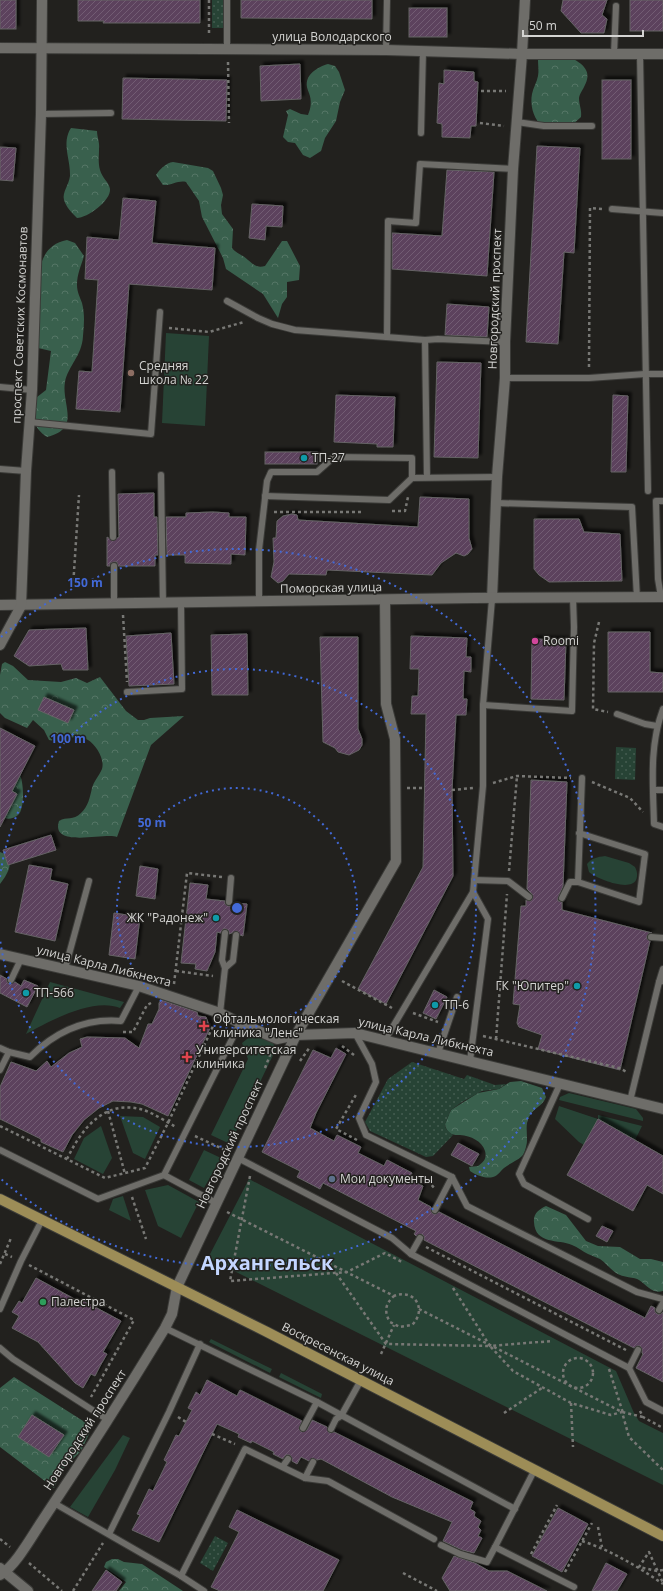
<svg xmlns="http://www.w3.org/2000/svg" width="663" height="1591" font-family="'Open Sans',sans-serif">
<defs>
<pattern id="forest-crowns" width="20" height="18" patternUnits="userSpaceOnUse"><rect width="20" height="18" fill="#39604d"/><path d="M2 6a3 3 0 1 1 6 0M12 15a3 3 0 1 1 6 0" fill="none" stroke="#557666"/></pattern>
<pattern id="park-dots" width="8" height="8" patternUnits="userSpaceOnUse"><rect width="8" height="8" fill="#274335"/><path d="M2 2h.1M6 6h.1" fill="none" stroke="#455d51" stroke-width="1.8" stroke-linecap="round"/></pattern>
<pattern id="building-hatch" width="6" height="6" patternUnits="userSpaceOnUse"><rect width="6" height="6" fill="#5c425d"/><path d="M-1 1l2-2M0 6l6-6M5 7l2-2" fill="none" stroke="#725c73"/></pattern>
<filter id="shadow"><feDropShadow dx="3.5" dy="-3.5" stdDeviation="1" flood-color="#0009"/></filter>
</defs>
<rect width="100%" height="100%" fill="#22211e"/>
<g fill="#274335">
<polygon points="166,333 209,336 205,426 162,423"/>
<path d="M605 856 629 863 635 867C637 871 638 875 636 880 630 892 597 879 589 872L587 864C592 858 597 857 605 856Z"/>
<path d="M50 982 124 1002 120 1008C93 997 50 1021 26 1034Z"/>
<polygon points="252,1035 273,1043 276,1049 230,1144 211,1135 248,1059 242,1043"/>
<polygon points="569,1093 636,1109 643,1118 643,1121 559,1100 560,1097"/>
<polygon points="559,1106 598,1119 598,1115 642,1126 635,1140 598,1119 584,1145 579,1142 555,1119"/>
<polygon points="120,1116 143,1117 160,1127 145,1159 133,1153"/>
<polygon points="101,1126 112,1158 103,1174 74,1159 84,1138"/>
<polygon points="204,1150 221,1158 204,1188 189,1180"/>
<polygon points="249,1179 616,1371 634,1413 639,1421 663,1433 663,1485 208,1258"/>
<polygon points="168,1185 199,1202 181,1238 158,1226 145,1190"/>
<polygon points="123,1196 131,1221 109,1210 113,1199"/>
<polygon points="211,1339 272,1369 270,1373 209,1342"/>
<polygon points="281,1373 322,1394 321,1398 279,1377"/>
<polygon points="123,1435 130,1438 115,1470 88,1517 70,1507"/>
</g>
<g fill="url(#forest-crowns)">
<path d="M570 57C583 64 593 71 584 87 582 91 580 93 579 98 579 105 582 110 581 117L572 125 540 124C533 117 530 104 532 94 533 88 537 82 538 76 539 71 538 66 538 60Z"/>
<path d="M328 64 335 66 339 72 345 90 340 102 336 121 325 138 321 151 310 158 303 155 295 143 288 142 283 137 288 115 286 111 290 109 301 114 308 115C311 108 312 101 309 93 309 93 307 88 307 87 305 74 318 67 328 64Z"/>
<path d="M71 128 97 131C97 137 100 143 99 149 99 157 98 162 100 170 102 178 109 182 110 189 111 201 87 218 77 218 72 213 66 207 64 200 62 192 69 185 70 176 71 160 61 143 71 128Z"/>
<path d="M173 162 208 168 213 171 221 188 223 195 221 205 222 214 233 229 232 248C238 255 242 254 248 260 254 265 257 268 265 266L282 241H287L300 266 299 280 287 282V297L282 304 278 318 263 294 226 269 223 258 202 217 199 201 186 182C178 180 171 186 163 185L156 175C160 169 166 163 173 162Z"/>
<path d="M67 240 75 243 84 256C81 266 77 274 77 285 77 292 80 297 82 303 85 314 84 325 83 336 82 356 68 366 65 382 61 404 82 429 47 437 33 428 32 416 32 401L46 390 51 351 38 348C38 335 40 323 40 310 41 303 38 296 38 288 38 267 43 244 67 240Z"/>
<path d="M5 662 13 666 28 680 61 682 76 678 87 683 100 677 126 711 138 720H144L150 718 184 716 151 745 117 837C106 832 50 849 59 821 67 816 73 821 81 813 88 807 90 797 92 788 94 781 99 776 102 769 105 759 96 745 88 740 74 732 63 743 49 740L44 730 33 720 27 728 5 718 0 713V675L2 664Z"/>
<path d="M0 756C6 761 15 766 19 773 24 780 25 809 18 815 12 820 6 819 0 817Z"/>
<path d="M0 852 9 856C12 866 7 875 0 884Z"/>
<path d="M521 1081 542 1088 546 1097C543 1106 533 1108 529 1117 524 1127 529 1137 526 1147 525 1150 524 1154 522 1156 517 1161 510 1163 504 1168 500 1171 499 1175 493 1177 485 1179 476 1175 470 1171L469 1167 478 1166C484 1162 487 1158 485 1151 482 1141 471 1136 460 1135 457 1135 454 1135 451 1134 447 1132 446 1128 445 1124L451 1110 478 1093 499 1089 510 1082Z"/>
<path d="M546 1206 566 1215 586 1241 598 1246 620 1247 640 1259H651L663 1262V1291C652 1294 648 1286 639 1280 635 1277 623 1278 616 1273 610 1269 606 1263 600 1259 596 1257 592 1256 588 1254 583 1252 578 1247 572 1245 559 1239 535 1245 534 1222 533 1213 540 1209 546 1206Z"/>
<polygon points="14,1377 91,1426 89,1434 81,1451 63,1469 54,1488 0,1447 0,1388"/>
<polygon points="112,1559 118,1559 124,1562 142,1564 183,1591 119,1591 126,1582 104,1567 106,1562"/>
</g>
<g fill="url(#park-dots)">
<rect x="212" y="0" width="11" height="28"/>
<polygon points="616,747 636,748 635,780 615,779"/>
<polygon points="412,1062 464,1079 467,1075 495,1085 506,1084 499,1089 482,1091 462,1102 451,1110 445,1124 446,1129 453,1135 433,1156 426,1157 370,1131 365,1122 388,1079"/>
<polygon points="215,1536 228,1543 213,1571 200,1563"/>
</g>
<g fill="url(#building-hatch)" stroke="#656365" filter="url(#shadow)">
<rect x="0" y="0" width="16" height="29"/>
<polygon points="78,0 200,0 200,23 103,23 104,21 78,21"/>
<polygon points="241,0 372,0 372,19 241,18"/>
<polygon points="563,0 607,0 602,15 607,19 604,33 581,33 561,11"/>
<rect x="630" y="0" width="33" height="31"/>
<rect x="409" y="8" width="38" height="29"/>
<polygon points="300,64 301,99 261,101 260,66"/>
<polygon points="444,70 474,72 474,81 478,82 476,126 471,126 470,138 442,137 442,124 437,123 439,83 444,84"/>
<polygon points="123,78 227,80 226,121 122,119"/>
<rect x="602" y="80" width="29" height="79"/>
<polygon points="537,146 580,148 574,253 564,252 558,344 526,342"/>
<polygon points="0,147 16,148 13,181 0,180"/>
<polygon points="447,170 494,172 487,276 392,269 392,233 442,236"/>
<polygon points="123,198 156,201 152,243 215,248 212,290 129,284 120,412 76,409 79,371 92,372 98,280 85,279 87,237 119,240"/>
<polygon points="252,204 283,206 282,227 266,226 265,240 249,238"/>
<polygon points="447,304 489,307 487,337 445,335"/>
<polygon points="437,362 481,363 478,458 434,457"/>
<polygon points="336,395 395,397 393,447 377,447 377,444 334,442"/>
<polygon points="613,395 628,396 626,472 611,472"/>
<rect x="265" y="452" width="52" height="12"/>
<polygon points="154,493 154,517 157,517 158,555 155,555 155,566 118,566 117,562 114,562 110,563 110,566 107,566 107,537 113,541 119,537 118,494"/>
<polygon points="420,497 469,499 469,538 472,549 468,554 464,556 456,553 441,563 432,575 327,570 326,575 289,574 283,581 278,583 271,577 274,562 273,538 276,538 277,521 283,516 292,514 297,515 298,520 418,527"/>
<polygon points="213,512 229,513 229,517 246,517 245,555 231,554 231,564 185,563 185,555 167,555 166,517 186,517 186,513"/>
<polygon points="534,519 579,519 584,532 620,534 622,581 549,582 539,575 534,569"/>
<polygon points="86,628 88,670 63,670 61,664 29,666 14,656 29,630"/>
<polygon points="608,632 650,632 650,672 663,673 663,692 608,692"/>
<polygon points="171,633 174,684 129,686 126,636"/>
<polygon points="247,634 248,695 212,695 211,635"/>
<polygon points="411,636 467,638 466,657 471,657 471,672 464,671 463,699 467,699 466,715 456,715 452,790 453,876 386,1004 358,989 423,867 426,714 411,714 412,696 418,696 419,669 410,669"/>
<polygon points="320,637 358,637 358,729 362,739 362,745 359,750 349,755 338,752 335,748 323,742"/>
<polygon points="532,639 566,640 564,700 531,699"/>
<polygon points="44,697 74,710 68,723 38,710"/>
<polygon points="0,728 35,746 12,791 17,794 0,827"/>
<polygon points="531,780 567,782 563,886 558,898 558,901 562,902 562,910 652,933 649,933 647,936 647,939 650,941 620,1070 538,1049 542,1035 519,1027 517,1023 520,1005 513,1004 521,906 526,906 526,900 531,901 533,897 532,894 527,889"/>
<polygon points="51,835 56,850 8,865 3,850"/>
<polygon points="29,865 52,869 50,880 68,884 55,941 15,932"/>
<polygon points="140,866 158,869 155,899 136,896"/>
<polygon points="190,883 208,885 206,899 225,901 225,904 228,906 231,906 233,903 247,904 243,936 240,935 237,931 229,934 229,931 226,929 223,929 221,933 217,932 215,952 207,971 195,969 196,964 181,963"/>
<polygon points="114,913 140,917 135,959 109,955"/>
<polygon points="0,975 7,979 7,982 9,984 15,982 21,986 24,980 38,986 27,1007 0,993"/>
<polygon points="434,990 447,997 436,1019 423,1013"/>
<polygon points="161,1000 197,1012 198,1016 206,1017 210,1028 168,1116 142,1104 131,1102 113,1101 99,1108 84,1120 72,1135 63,1152 41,1142 41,1139 0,1119 0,1087 11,1062 36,1071 47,1061 51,1067 69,1053 82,1047 80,1039 87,1037 125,1038 139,1048 148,1024 152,1024 159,1009 159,1003"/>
<polygon points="336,1048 346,1054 316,1113 310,1128 334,1141 337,1135 361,1147 358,1153 384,1166 387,1160 412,1173 408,1179 423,1186 418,1200 431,1207 431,1211 433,1214 436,1214 439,1212 645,1318 651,1306 655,1308 655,1312 657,1314 661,1314 663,1312 663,1382 636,1368 643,1354 642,1353 642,1349 640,1346 637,1346 634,1348 424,1240 424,1236 422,1234 416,1236 414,1234 416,1231 323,1183 320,1189 297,1177 300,1171 262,1152 313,1050 331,1058"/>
<polygon points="598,1119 663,1156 663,1194 647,1185 633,1211 567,1175"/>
<polygon points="458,1143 479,1154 472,1166 451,1155"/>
<polygon points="602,1226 613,1231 607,1242 596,1236"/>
<polygon points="36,1278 80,1302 82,1300 121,1321 103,1352 107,1354 100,1366 95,1376 91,1374 83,1388 75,1383 38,1342 12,1328 19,1316 12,1312 19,1301 22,1303"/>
<polygon points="207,1380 237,1396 240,1390 302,1421 299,1428 301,1432 307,1430 312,1420 327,1427 329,1433 334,1432 348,1439 473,1502 470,1509 475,1512 474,1516 481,1521 478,1527 481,1530 478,1536 482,1538 474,1553 462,1550 443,1541 452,1522 392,1497 321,1459 317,1460 312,1458 309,1461 301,1457 297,1464 292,1461 292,1458 290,1455 286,1455 283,1459 273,1454 274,1452 252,1441 251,1443 238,1437 239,1434 217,1424 159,1542 132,1530 140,1515 137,1514 149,1489 153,1491 167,1462 164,1460 176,1435 179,1436 192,1410 188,1408 196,1392 200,1395"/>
<polygon points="32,1415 64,1435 49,1457 18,1437"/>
<polygon points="558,1508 588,1524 562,1572 532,1556"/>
<polygon points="237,1510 339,1560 323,1591 220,1591 211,1587 239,1532 229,1527"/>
<polygon points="454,1556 475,1563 489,1571 507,1571 547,1591 450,1591 442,1578"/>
<polygon points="606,1563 627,1574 617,1591 592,1591"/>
<polygon points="106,1570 122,1582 116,1591 92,1591"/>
</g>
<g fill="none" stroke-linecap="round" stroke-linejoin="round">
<defs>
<g id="service">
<polyline points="227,0 227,50"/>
<polyline points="386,50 387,0"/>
<polyline points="614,54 616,6"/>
<polyline points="640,55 648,491"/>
<polyline points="41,114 111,113"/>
<polyline points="517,122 544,126 592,126"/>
<polyline points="421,133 423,51"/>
<polyline points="612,209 663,213"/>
<polyline points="227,301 258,318 272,324 295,330 425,340 438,339 505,342"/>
<polyline points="387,337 388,221 416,223 420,164 513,169"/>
<polyline points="425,340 427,477"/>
<polyline points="505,378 589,378 645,374 663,374"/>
<polyline points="0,387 32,390"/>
<polyline points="29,422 151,434 160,312"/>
<polyline points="0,469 26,471"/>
<polyline points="112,472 113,537"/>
<polyline points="161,475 163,604"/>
<polyline points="265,496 389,500 412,478"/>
<polyline points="496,503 632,507 637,598"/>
<polyline points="114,566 114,604"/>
<polyline points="661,597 658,579 656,501 663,501"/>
<polyline points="259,602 259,550 267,481 271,472 317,472 334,457 412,458 412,478 497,477"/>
<polyline points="127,692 182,689 181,604"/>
<polyline points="483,705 572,711 574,627 573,598"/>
<path d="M663 709C649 746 653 785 654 824L663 827"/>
<polyline points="617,714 645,724 657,726"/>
<polyline points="653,790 663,790"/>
<polyline points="474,880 508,881 529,897"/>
<polyline points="578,882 639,902 645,854 579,833"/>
<polyline points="562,898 570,882 578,882 582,778"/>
<polyline points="229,902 231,878"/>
<polyline points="651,937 663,938"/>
<polyline points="225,968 233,961 236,935"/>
<polyline points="65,969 89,881"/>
<polyline points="11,980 21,959"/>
<polyline points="659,982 663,969"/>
<polyline points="220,1013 225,968 222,960 225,933"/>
<polyline points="355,1033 372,1064 376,1082 359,1118 366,1135 452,1177 467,1206 637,1292 663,1299"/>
<polyline points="385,1040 473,892 483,786 483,705 492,599"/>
<path d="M0 1048 9 1052 30 1057C55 1032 86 1018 121 1021L139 986"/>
<polyline points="438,1053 457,997"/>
<polyline points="470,1061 488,919 473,892"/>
<polyline points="0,1070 9,1052"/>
<polyline points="560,1084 519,1174 524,1184 588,1219"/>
<polyline points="630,1101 659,982 663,981"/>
<polyline points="0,1150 98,1199 164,1175 240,1023"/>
<polyline points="238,1158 392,1238 411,1254 629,1368 646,1402 663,1411"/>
<polyline points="164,1175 216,1203"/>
<polyline points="435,1210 452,1177"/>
<polyline points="411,1254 420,1238"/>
<polyline points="0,1309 21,1261 42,1220"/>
<polyline points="659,1310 663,1303"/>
<polyline points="165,1328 317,1402 515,1509"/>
<polyline points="0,1348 13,1359 108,1420"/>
<polyline points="629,1368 638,1350"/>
<polyline points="303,1428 317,1402"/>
<polyline points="331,1429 336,1419 341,1416 361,1380"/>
<polyline points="283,1466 288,1459"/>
<polyline points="535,1469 495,1547 574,1587"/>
<polyline points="305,1478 313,1462"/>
<polyline points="54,1503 181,1576 245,1449 305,1478 328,1481 434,1539"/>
<polyline points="109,1534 169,1412 200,1344"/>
<polyline points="441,1545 460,1554 487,1562 495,1547"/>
<polyline points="181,1576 204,1591"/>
</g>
<g id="minor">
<polyline points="0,48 386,50 522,54 663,54"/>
<polyline points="492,599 497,477 505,378 505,342 513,169 522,54 525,0"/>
<polyline points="0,605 473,598 663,597"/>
<polyline points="0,645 21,606 26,471 32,390 41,114 42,0"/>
<polyline points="0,954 139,986 220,1013 240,1023 277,1039 296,1035 355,1033 663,1109"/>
<polyline points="0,1568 28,1591"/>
<path d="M0 1575C16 1566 33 1534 44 1518 86 1455 126 1392 165 1328L172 1314 177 1287 296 1035 396 861 395 739 386 704 385 600"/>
</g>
<polyline id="primary" points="0,1199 267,1332 663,1536"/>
</defs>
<use href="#service" stroke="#3b3b38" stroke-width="8"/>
<use href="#minor" stroke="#3b3b38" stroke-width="12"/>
<use href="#primary" stroke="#3b3b38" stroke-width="12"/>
<g stroke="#787875" stroke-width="2.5" stroke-dasharray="3 3" stroke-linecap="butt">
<polyline points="209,0 209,36"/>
<polyline points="228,62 229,123"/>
<polyline points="481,91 506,91"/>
<polyline points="480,123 504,126"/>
<polyline points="169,328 209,332 244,322"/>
<polyline points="589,367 590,208 602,209"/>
<polyline points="392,511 405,511 408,497"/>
<polyline points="274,512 361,512"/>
<polyline points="73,587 79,495"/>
<polyline points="123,615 127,682"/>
<polyline points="599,622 594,643 593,709 608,712"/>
<polyline points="592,782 630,798 643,812"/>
<polyline points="493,783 517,776 571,778"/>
<polyline points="407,788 424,788"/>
<polyline points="452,790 473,788"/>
<polyline points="509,871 517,776"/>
<polyline points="176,971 213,976"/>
<polyline points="342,981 392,1008"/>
<polyline points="174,984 187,873 222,877"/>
<polyline points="413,1013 438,1022"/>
<polyline points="123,1032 133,1032 147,1005 151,1003"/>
<polyline points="483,1036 619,1068 627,1072"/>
<polyline points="496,1039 507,894"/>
<polyline points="342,1046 354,1055"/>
<polyline points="300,1061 310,1047"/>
<polyline points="265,1068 272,1050"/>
<polyline points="108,1111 125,1174"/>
<polyline points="0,1126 105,1178 145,1168 168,1123 214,1024"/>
<polyline points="195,1136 227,1151"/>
<polyline points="357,1140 336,1129 357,1093"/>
<path d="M67 1159C81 1130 103 1100 140 1109 152 1112 165 1121 176 1127"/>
<polyline points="250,1176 230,1281 347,1272 385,1253 402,1262"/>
<polyline points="424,1176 435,1189"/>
<polyline points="132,1197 146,1239"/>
<path d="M227 1212 394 1296C414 1288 428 1309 412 1325L400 1327 390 1322C384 1312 385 1304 394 1296"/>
<polyline points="426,1247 626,1350"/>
<polyline points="5,1254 12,1257"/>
<polyline points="0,1264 11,1238"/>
<polyline points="29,1265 134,1320 91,1397"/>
<polyline points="336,1273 386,1344 490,1346 513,1371 571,1403 611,1415 622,1412 629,1437 663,1470"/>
<polyline points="453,1288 490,1346 552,1341"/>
<polyline points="419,1309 622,1412 643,1417"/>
<polyline points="381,1354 394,1325"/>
<circle cx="578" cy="1373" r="15"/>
<polyline points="609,1369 623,1413"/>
<polyline points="571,1403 573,1447"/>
<polyline points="640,1411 643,1417 663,1428"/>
<polyline points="504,1413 542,1388"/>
<polyline points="178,1417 186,1422"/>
<polyline points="212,1434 235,1444"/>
<polyline points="598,1527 602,1547"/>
<polyline points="0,1539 10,1547"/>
<path d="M582 1541C612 1551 637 1566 663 1584"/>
<polyline points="531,1554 557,1505"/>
<polyline points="29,1563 62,1591"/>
<polyline points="663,1570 657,1571 639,1567 649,1552 663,1583"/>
<polyline points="565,1572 592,1523"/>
<polyline points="403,1573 437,1591"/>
<polyline points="73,1591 103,1543"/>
</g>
<use href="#service" stroke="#6e6d69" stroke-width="6"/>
<use href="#minor" stroke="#6e6d69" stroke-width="10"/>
<use href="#primary" stroke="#9d8d57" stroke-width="10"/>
</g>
<g fill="none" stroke="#4269d7" stroke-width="2" stroke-dasharray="2 4">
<circle cx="237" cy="908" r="120"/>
<path d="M0 877A239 239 0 1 1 0 939"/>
<path d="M1 637A359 359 0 1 1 1 1179"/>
</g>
<circle fill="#8d6e63" stroke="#22211e" stroke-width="1.5" cx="131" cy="373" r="4"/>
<g fill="#0f9aa8" stroke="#22211e" stroke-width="1.5">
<circle cx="304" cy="458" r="4"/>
<circle cx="216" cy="918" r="4"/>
<circle cx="577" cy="986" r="4"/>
<circle cx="26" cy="993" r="4"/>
<circle cx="435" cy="1005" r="4"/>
</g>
<circle fill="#d1479c" stroke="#22211e" stroke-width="1.5" cx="535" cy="641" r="4"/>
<g fill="#e0444e" stroke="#22211e" stroke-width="1.5">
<path d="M202 1020h4v4h4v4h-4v4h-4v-4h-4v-4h4z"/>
<path d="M185 1051h4v4h4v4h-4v4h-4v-4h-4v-4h4z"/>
</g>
<circle fill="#5c6f8a" stroke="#22211e" stroke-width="1.5" cx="332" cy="1179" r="4"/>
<circle fill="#2e9e5b" stroke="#22211e" stroke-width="1.5" cx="43" cy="1302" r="4"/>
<g text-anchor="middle" stroke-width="3" stroke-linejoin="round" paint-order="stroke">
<g font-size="12" fill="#d4d4d2" stroke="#22211e">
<text x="332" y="41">улица Володарского</text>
<text transform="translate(495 299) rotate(-88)" y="4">Новгородский проспект</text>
<text transform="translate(20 325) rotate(-88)" y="4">проспект Советских Космонавтов</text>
<text transform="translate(331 588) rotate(-1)" y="4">Поморская улица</text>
<text transform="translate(104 966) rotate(14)" y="4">улица Карла Либкнехта</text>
<text transform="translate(426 1037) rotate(13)" y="4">улица Карла Либкнехта</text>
<text transform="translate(230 1144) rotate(-65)" y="4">Новгородский проспект</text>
<text transform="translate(338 1354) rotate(27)" y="4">Воскресенская улица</text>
<text transform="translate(85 1430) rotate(-57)" y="4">Новгородский проспект</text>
</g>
<g font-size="12" fill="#d4d4d2" stroke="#22211e" text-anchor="start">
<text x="139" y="370">Средняя<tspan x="139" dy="14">школа № 22</tspan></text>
<text x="312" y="462">ТП-27</text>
<text x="543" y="645">Roomi</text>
<text x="208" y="922" text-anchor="end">ЖК "Радонеж"</text>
<text x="569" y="990" text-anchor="end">ГК "Юпитер"</text>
<text x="34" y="997">ТП-566</text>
<text x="443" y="1009">ТП-6</text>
<text x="213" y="1023">Офтальмологическая<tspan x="213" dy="14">клиника "Ленс"</tspan></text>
<text x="196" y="1054">Университетская<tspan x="196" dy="14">клиника</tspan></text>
<text x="340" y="1183">Мои документы</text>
<text x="51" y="1306">Палестра</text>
</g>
<g font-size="20" font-weight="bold" fill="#c4d6ff" stroke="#22211e">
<text x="267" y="1270">Архангельск</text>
</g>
</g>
<circle cx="237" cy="908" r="6" fill="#4269d7" stroke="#22211e" stroke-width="2"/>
<g font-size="12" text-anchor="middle" font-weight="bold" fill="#4269d7" stroke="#22211e" stroke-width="3" stroke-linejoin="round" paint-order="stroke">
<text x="85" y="587">150 m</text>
<text x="68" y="743">100 m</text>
<text x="152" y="827">50 m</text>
</g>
<path d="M523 30v6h120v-6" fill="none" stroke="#d4d4d2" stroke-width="2"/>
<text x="529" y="30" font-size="12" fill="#d4d4d2" stroke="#22211e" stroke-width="3" paint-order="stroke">50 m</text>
</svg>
